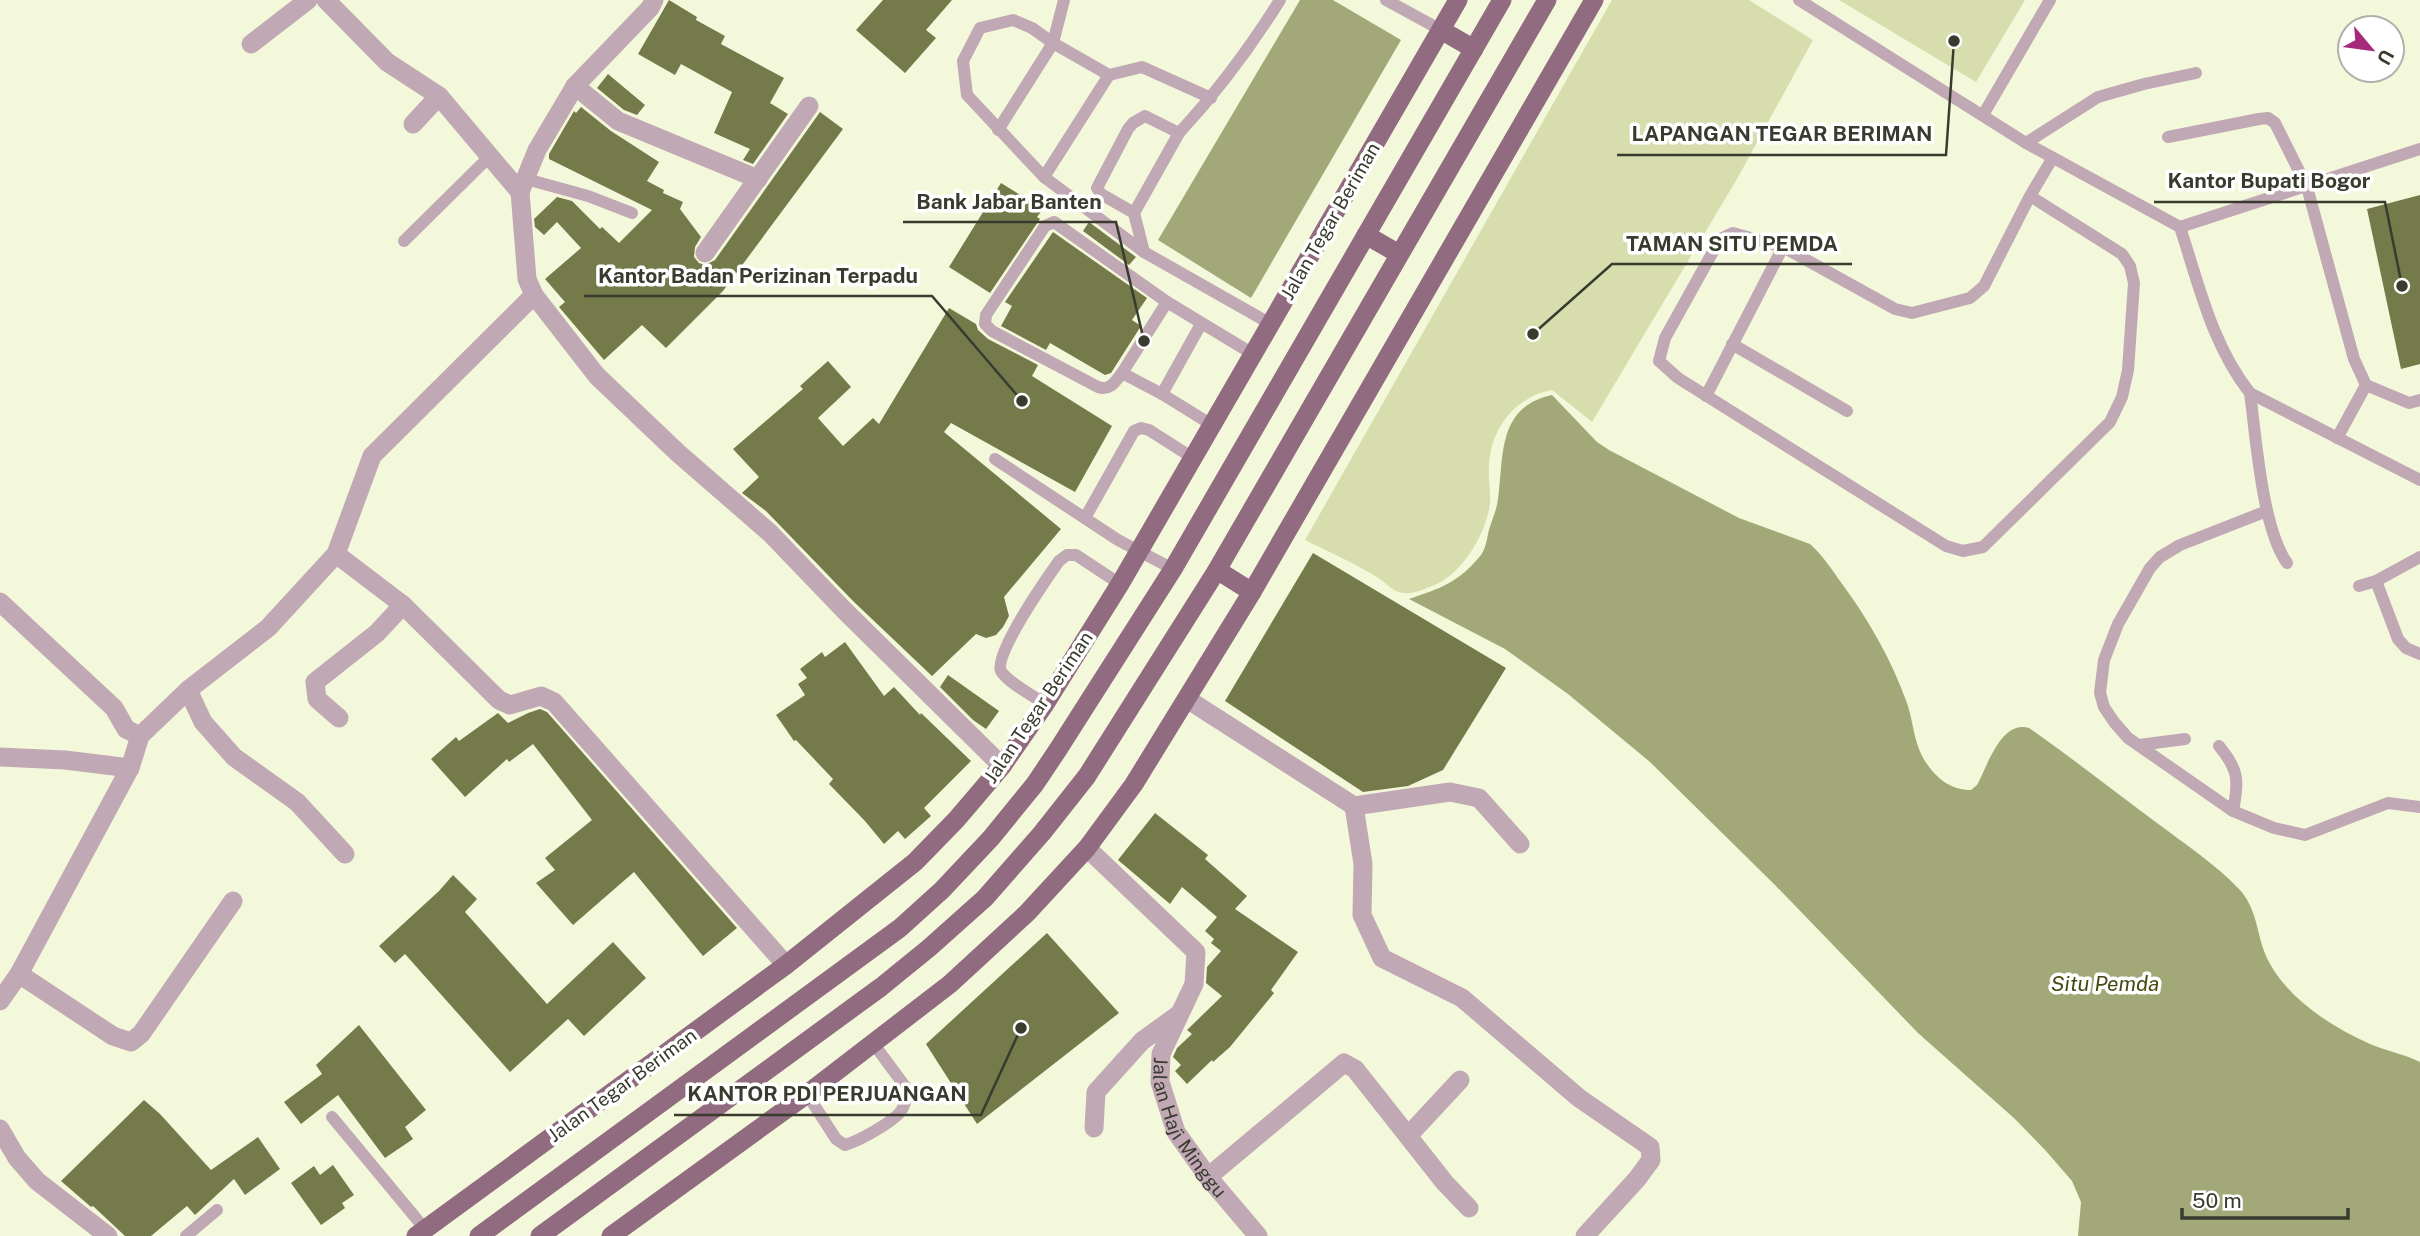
<svg xmlns="http://www.w3.org/2000/svg" width="2420" height="1236" font-family="'Public Sans',sans-serif">
<rect width="100%" height="100%" fill="#f4f8da"/>
<g fill="#d7ddad">
<path d="M1612 0H1749L1813 40 1737 179 1592 422 1552 390C1515 397 1491 428 1489 465 1488 478 1491 490 1490 503 1487 532 1463 573 1435 585 1424 589 1411 596 1399 592 1391 590 1384 581 1377 577 1354 563 1329 552 1305 540Z"/>
<polygon points="1839,0 2025,0 1976,82"/>
</g>
<g fill="#a2a877">
<polygon points="1300,0 1333,0 1401,40 1251,298 1158,240"/>
<path d="M1552 395 1597 442 1609 450 1739 518 1810 544C1822 555 1831 568 1840 581 1869 620 1891 659 1907 703 1914 724 1914 746 1927 764 1938 780 1952 790 1971 790L1977 785C1988 765 2001 720 2029 728 2072 758 2114 791 2157 823 2185 844 2215 864 2239 889 2259 910 2256 938 2269 962 2289 1000 2332 1027 2370 1044 2387 1051 2404 1054 2420 1062V1236H2078L2081 1202 2072 1181 2046 1151 2015 1119 1918 1033 1775 885 1650 762 1568 694 1505 649 1409 599C1441 588 1458 583 1481 555 1486 548 1487 538 1489 530 1492 520 1497 509 1498 499 1504 455 1497 407 1552 395Z"/>
</g>
<g fill="#757a4b">
<polygon points="669,0 697,17 696,20 725,36 721,44 784,78 770,103 788,114 753,164 743,160 750,149 714,133 732,92 681,64 675,75 638,54"/>
<polygon points="883,0 952,0 926,30 936,38 905,73 856,30"/>
<polygon points="608,74 645,105 637,115 624,110 597,88"/>
<polygon points="581,107 611,131 659,162 647,181 664,190 663,193 683,202 680,209 701,237 695,247 694,257 699,263 705,265 715,260 820,112 843,129 723,291 666,348 642,325 604,360 559,307 565,302 545,279 581,248 557,222 544,235 535,227 534,219 557,197 572,201 600,229 602,227 619,243 652,210 549,159 549,154 574,111 576,113"/>
<polygon points="1001,183 1043,209 1037,217 1040,219 990,293 949,267"/>
<polygon points="2420,195 2420,364 2401,369 2367,209"/>
<polygon points="1089,222 1136,257 1129,265 1083,231"/>
<polygon points="1053,232 1147,298 1132,320 1141,326 1111,373 1105,375 1050,343 1046,350 1001,326 1012,306 1005,302"/>
<polygon points="949,308 976,324 978,330 988,339 1038,365 1032,376 1112,426 1075,492 951,423 944,432 1061,529 1004,597 1009,616 1003,627 996,635 986,638 976,634 932,676 853,601 766,511 742,493 759,477 733,449 803,389 800,386 828,361 851,387 818,418 843,446 873,418 879,424"/>
<polygon points="1313,553 1506,668 1443,770 1408,786 1363,792 1225,701"/>
<polygon points="845,642 884,696 894,687 920,715 921,713 971,761 924,808 931,816 905,839 898,831 884,844 865,821 829,784 833,779 796,740 794,741 776,715 805,695 798,684 807,678 800,669 822,652 825,657"/>
<polygon points="948,675 999,711 986,729 973,720 940,687"/>
<polygon points="540,709 547,712 737,928 703,956 634,872 573,925 536,883 555,870 545,858 592,820 533,744 509,762 507,759 465,797 431,759 456,737 459,741 498,713 508,723 528,713"/>
<polygon points="1155,813 1208,855 1205,859 1247,896 1235,909 1298,952 1271,990 1274,993 1230,1047 1213,1062 1212,1060 1187,1084 1175,1071 1181,1065 1173,1057 1177,1048 1192,1034 1187,1030 1222,996 1206,983 1207,967 1221,951 1211,943 1214,939 1205,931 1217,917 1182,887 1170,904 1118,860"/>
<polygon points="453,875 477,899 465,912 547,1004 613,942 646,978 584,1036 568,1019 510,1072 405,954 395,963 379,946 439,891"/>
<polygon points="1047,933 1119,1013 977,1124 926,1044"/>
<polygon points="359,1025 426,1110 405,1127 413,1139 385,1158 338,1095 301,1124 284,1102 322,1074 316,1065"/>
<polygon points="144,1100 160,1114 211,1170 258,1137 280,1169 245,1195 234,1179 195,1215 187,1206 151,1236 125,1236 93,1206 91,1207 61,1181"/>
<polygon points="333,1165 354,1195 342,1203 345,1208 321,1225 291,1183 314,1166 320,1175"/>
</g>
<g fill="none" stroke-linecap="round" stroke-linejoin="round">
<g stroke="#c0a9b5" stroke-width="12">
<polyline points="1064,0 1053,43 1032,28 1013,20 980,28 963,61 967,95 1044,177 1144,252 1271,324"/>
<polyline points="1386,0 1441,30"/>
<path d="M1799 0 2026 143 2180 227C2199 285 2212 345 2250 393L2420 480"/>
<polyline points="1983,115 2050,0"/>
<polyline points="998,130 1053,43 1109,75 1142,67 1211,98"/>
<path d="M1179 133C1217 92 1250 48 1280 0"/>
<polyline points="2168,137 2259,119 2268,118 2275,123 2307,187 2354,359 2366,385 2409,403 2420,400"/>
<polyline points="2026,143 2098,97 2144,84 2196,73"/>
<polyline points="1044,177 1109,75"/>
<polyline points="526,179 588,196 632,213"/>
<polyline points="2030,196 2122,254 2130,266 2134,283 2128,370 2122,397 2110,422 1983,547 1963,551 1946,546 1678,378 1659,361 1665,338 1720,239 1733,233 1783,247 1895,309 1912,313 1970,298 1984,286 2030,196 2052,159"/>
<polyline points="1134,213 1101,194 1097,188 1128,129 1133,123 1145,116 1179,133 1134,213 1144,252"/>
<polyline points="2180,227 2420,149"/>
<polyline points="404,241 490,156"/>
<polyline points="1732,344 1847,411"/>
<path d="M1122 373C1115 382 1110 391 1098 387L992 331 985 324 986 315 1045 226 1054 222 1167 302"/>
<path d="M2250 393C2256 437 2262 528 2287 563"/>
<polyline points="1162,394 1201,324"/>
<polyline points="1706,396 1783,247"/>
<polyline points="1212,425 1162,394 1122,373 1167,302 1253,354"/>
<polyline points="2337,438 2366,385"/>
<polyline points="995,459 1118,540 1173,569"/>
<polyline points="2267,511 2180,545 2160,557 2150,568 2118,624 2104,660 2100,693 2104,707 2114,722 2128,738 2233,811 2274,828 2305,835 2388,803 2420,807"/>
<polyline points="1085,518 1134,431 1141,428 1149,430 1193,458"/>
<polyline points="2376,581 2398,639 2406,648 2420,654"/>
<polyline points="2359,586 2376,581 2420,557"/>
<path d="M1045 704C1034 696 1008 683 1001 671 993 655 1047 578 1059 561L1067 555H1076L1120 584"/>
<polyline points="2139,745 2185,739"/>
<path d="M2219 746C2239 770 2239 781 2233 811"/>
<path d="M807 1094 836 1139 845 1145C859 1141 893 1122 901 1111 906 1104 906 1097 907 1089L873 1043"/>
<polyline points="332,1117 425,1229"/>
<polyline points="186,1236 217,1210"/>
</g>
<g stroke="#c0a9b5" stroke-width="19">
<polyline points="326,0 387,62 439,96 520,192 527,279 534,295 597,376 678,453 770,533 844,610 1002,766"/>
<polyline points="251,44 308,0"/>
<polyline points="575,86 618,121 758,179"/>
<polyline points="413,124 439,96"/>
<polyline points="520,192 537,150 575,86 650,8 654,0"/>
<polyline points="705,253 809,106"/>
<polyline points="336,554 403,605 499,700 510,705 541,696 554,702 786,965"/>
<polyline points="0,602 114,708 126,729 140,736"/>
<polyline points="188,690 203,722 234,757 297,802 345,854"/>
<polyline points="1187,699 1354,806 1450,792 1479,798 1520,844"/>
<polyline points="339,718 317,699 315,682 377,633 403,605"/>
<polyline points="0,757 65,760 130,768"/>
<polyline points="1354,806 1363,864 1362,915 1382,958 1462,998 1579,1098 1650,1147 1651,1160 1637,1179 1585,1236"/>
<path id="s1" d="M1087 848 1196 952 1194 984 1161 1054 1160 1082 1176 1132 1208 1177 1258 1236"/>
<polyline points="19,974 113,1036 131,1042 141,1034 233,901"/>
<polyline points="0,1001 19,974 130,768 140,736 188,690 268,628 336,554 372,456 534,295"/>
<polyline points="1094,1128 1096,1092 1142,1041 1178,1015"/>
<polyline points="0,1129 17,1158 37,1181 108,1236"/>
<polyline points="1408,1136 1460,1080"/>
<polyline points="1208,1177 1344,1063 1355,1069 1445,1183 1469,1208"/>
</g>
<g stroke="#916b80" stroke-width="19">
<polyline points="1441,30 1474,49"/>
<polyline points="1366,235 1399,254"/>
<polyline points="1217,570 1252,592"/>
<polyline points="416,1236 786,965 915,862 956,820 1002,766 1045,704 1120,584 1458,0"/>
<polyline points="479,1236 900,928 942,890 991,838 1035,784 1059,748 1173,569 1502,0"/>
<polyline points="540,1236 881,987 929,948 985,898 1042,833 1087,776 1217,570 1547,0"/>
<polyline points="611,1236 807,1094 950,984 1027,913 1087,848 1134,784 1252,592 1594,0"/>
</g>
</g>
<g text-anchor="middle" stroke-width="7" stroke-linejoin="round" paint-order="stroke">
<g font-size="19" fill="#393b2f" stroke="#fff">
<text transform="translate(1330 221) rotate(-60)" y="7">Jalan Tegar Beriman</text>
<text transform="translate(1038 707) rotate(-56)" y="7">Jalan Tegar Beriman</text>
<text transform="translate(622 1085) rotate(-36)" y="7">Jalan Tegar Beriman</text>
<text dy="7" stroke="none"><textPath href="#s1" startOffset="341">Jalan Haji Minggu</textPath></text>
</g>
<g font-size="21" font-style="italic" fill="#45490f" stroke="#fff">
<text x="2105" y="991">Situ Pemda</text>
</g>
</g>
<path fill="none" stroke="#393b2f" stroke-width="2.5" d="M1954 41L1946 155H1617M2402 286L2385 202H2154M1144 341L1116 222H903M1533 334L1612 264H1852M1022 401L932 296H584M1021 1028L981 1115H674"/>
<g fill="#393b2f" stroke="#fff" stroke-width="2.5">
<circle cx="1954" cy="41" r="7"/>
<circle cx="2402" cy="286" r="7"/>
<circle cx="1144" cy="341" r="7"/>
<circle cx="1533" cy="334" r="7"/>
<circle cx="1022" cy="401" r="7"/>
<circle cx="1021" cy="1028" r="7"/>
</g>
<g font-size="21" text-anchor="middle" font-weight="bold" fill="#393b2f" stroke="#fff" stroke-width="7" stroke-linejoin="round" paint-order="stroke">
<text x="1782" y="141">LAPANGAN TEGAR BERIMAN</text>
<text x="2269" y="188">Kantor Bupati Bogor</text>
<text x="1009" y="209">Bank Jabar Banten</text>
<text x="1732" y="251">TAMAN SITU PEMDA</text>
<text x="758" y="283">Kantor Badan Perizinan Terpadu</text>
<text x="827" y="1101">KANTOR PDI PERJUANGAN</text>
</g>
<g transform="translate(2371 49) rotate(119)"><circle r="33" fill="#ffffff" stroke="#b0b1ac" stroke-width="2"/>
<path d="M0-5L12 26L0 18L-12 26Z" fill="#a62a7c"/>
<text y="-10" font-size="19" font-weight="bold" text-anchor="middle" fill="#393b2f">U</text>
</g>
<path d="M2182 1208v10h166v-10" fill="none" stroke="#393b2f" stroke-width="3.5"/>
<text x="2192" y="1208" font-size="21" fill="#393b2f" stroke="#ffffff" stroke-width="5" paint-order="stroke">50 m</text>
</svg>
